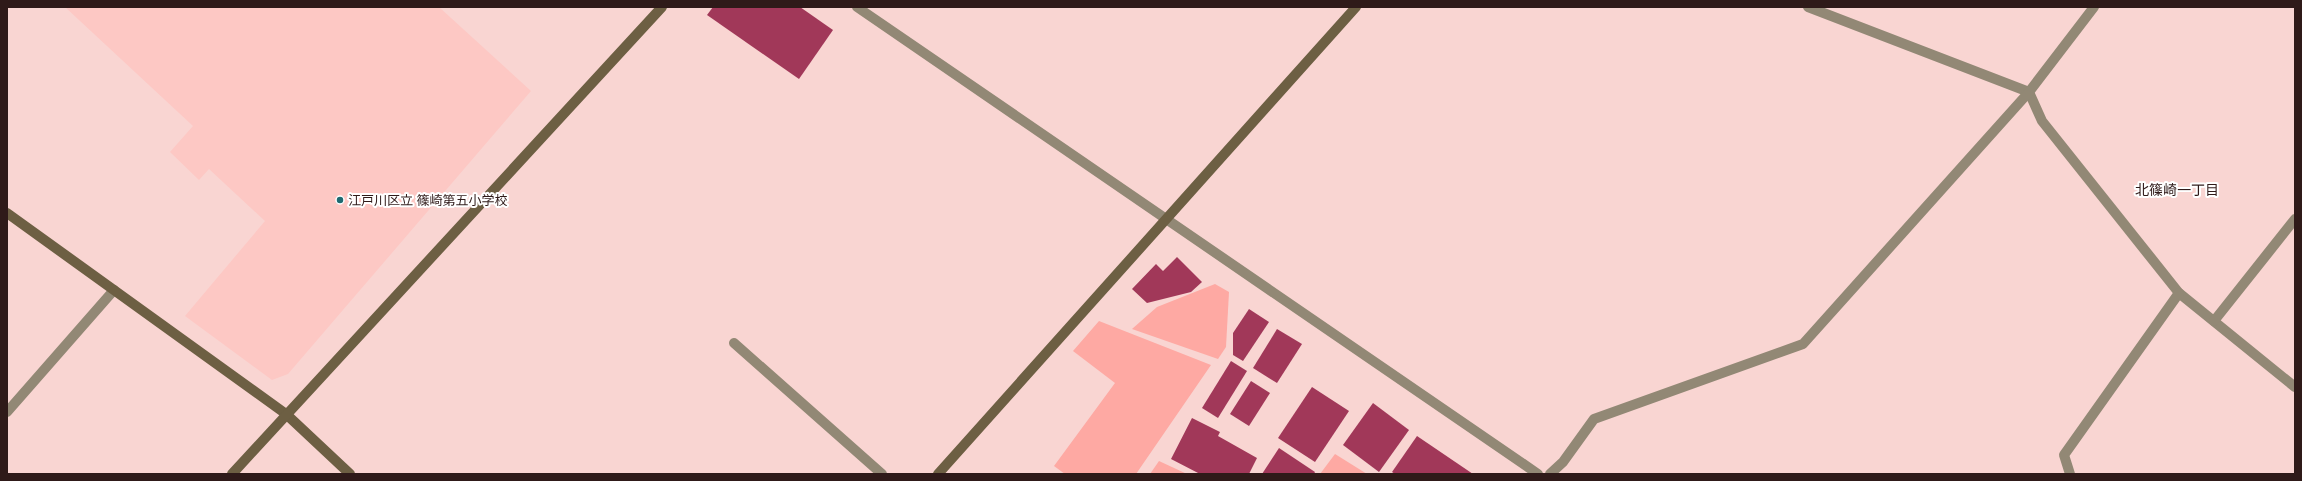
<svg xmlns="http://www.w3.org/2000/svg" width="2302" height="481" font-family="'PT Sans','Noto Sans JP',sans-serif">
<rect width="100%" height="100%" fill="#f9d5d2"/>
<polygon fill="#fdc8c4" points="65,7 439,7 531,91 288,374 272,380 185,316 265,221 209,169 199,180 170,152 193,126"/>
<g fill="#fea9a3">
<polygon points="1215,284 1229,292 1226,347 1218,359 1132,329 1157,307"/>
<polygon points="1099,321 1211,365 1136,474 1065,474 1054,466 1115,383 1073,351"/>
<polygon points="1335,454 1367,474 1320,474"/>
<polygon points="1159,461 1187,474 1150,474"/>
</g>
<g fill="#a13859">
<polygon points="713,7 800,7 833,30 799,79 707,15"/>
<polygon points="1177,257 1202,282 1191,292 1147,303 1132,289 1156,264 1163,271"/>
<polygon points="1249,309 1269,322 1243,361 1233,355 1233,333"/>
<polygon points="1277,329 1302,344 1277,383 1253,368"/>
<polygon points="1231,361 1247,371 1218,418 1202,408"/>
<polygon points="1251,381 1270,393 1249,426 1230,414"/>
<polygon points="1312,387 1349,411 1315,462 1278,438"/>
<polygon points="1373,403 1409,430 1379,472 1343,445"/>
<polygon points="1192,418 1220,432 1218,436 1257,458 1249,474 1200,474 1171,459"/>
<polygon points="1417,436 1473,474 1395,474 1392,472"/>
<polygon points="1279,448 1315,472 1314,474 1262,474"/>
</g>
<g fill="none" stroke-linecap="round" stroke-linejoin="round">
<g stroke="#928875" stroke-width="10">
<polyline points="734,343 882,474"/>
<polyline points="7,412 114,290"/>
</g>
<g stroke="#928875" stroke-width="10">
<polyline points="857,7 1538,474"/>
<polyline points="1808,7 2029,92 2042,121 2179,293 2295,387"/>
<polyline points="2214,321 2295,219"/>
<polyline points="1550,474 1563,462 1594,419 1803,344 2029,92 2094,7"/>
<polyline points="2070,474 2064,455 2179,293"/>
</g>
<g stroke="#6d5f43" stroke-width="10">
<polyline points="7,213 286,414 350,474"/>
<polyline points="232,474 662,7"/>
<polyline points="938,474 1356,7"/>
</g>
</g>
<circle fill="#1e6a71" stroke="#fff" stroke-width="1.5" cx="340" cy="200" r="4"/>
<g text-anchor="middle" stroke-width="4" stroke-linejoin="round" paint-order="stroke">
<g font-size="13" fill="#2f1a19" stroke="#fff" text-anchor="start">
<text x="348" y="205">江戸川区立 篠崎第五小学校</text>
</g>
<g font-size="14" fill="#2f1a19" stroke="#fff">
<text x="2177" y="195">北篠崎一丁目</text>
</g>
</g>
<rect width="2302" height="481" fill="none" stroke="#2f1a19" stroke-width="16"/>
</svg>
